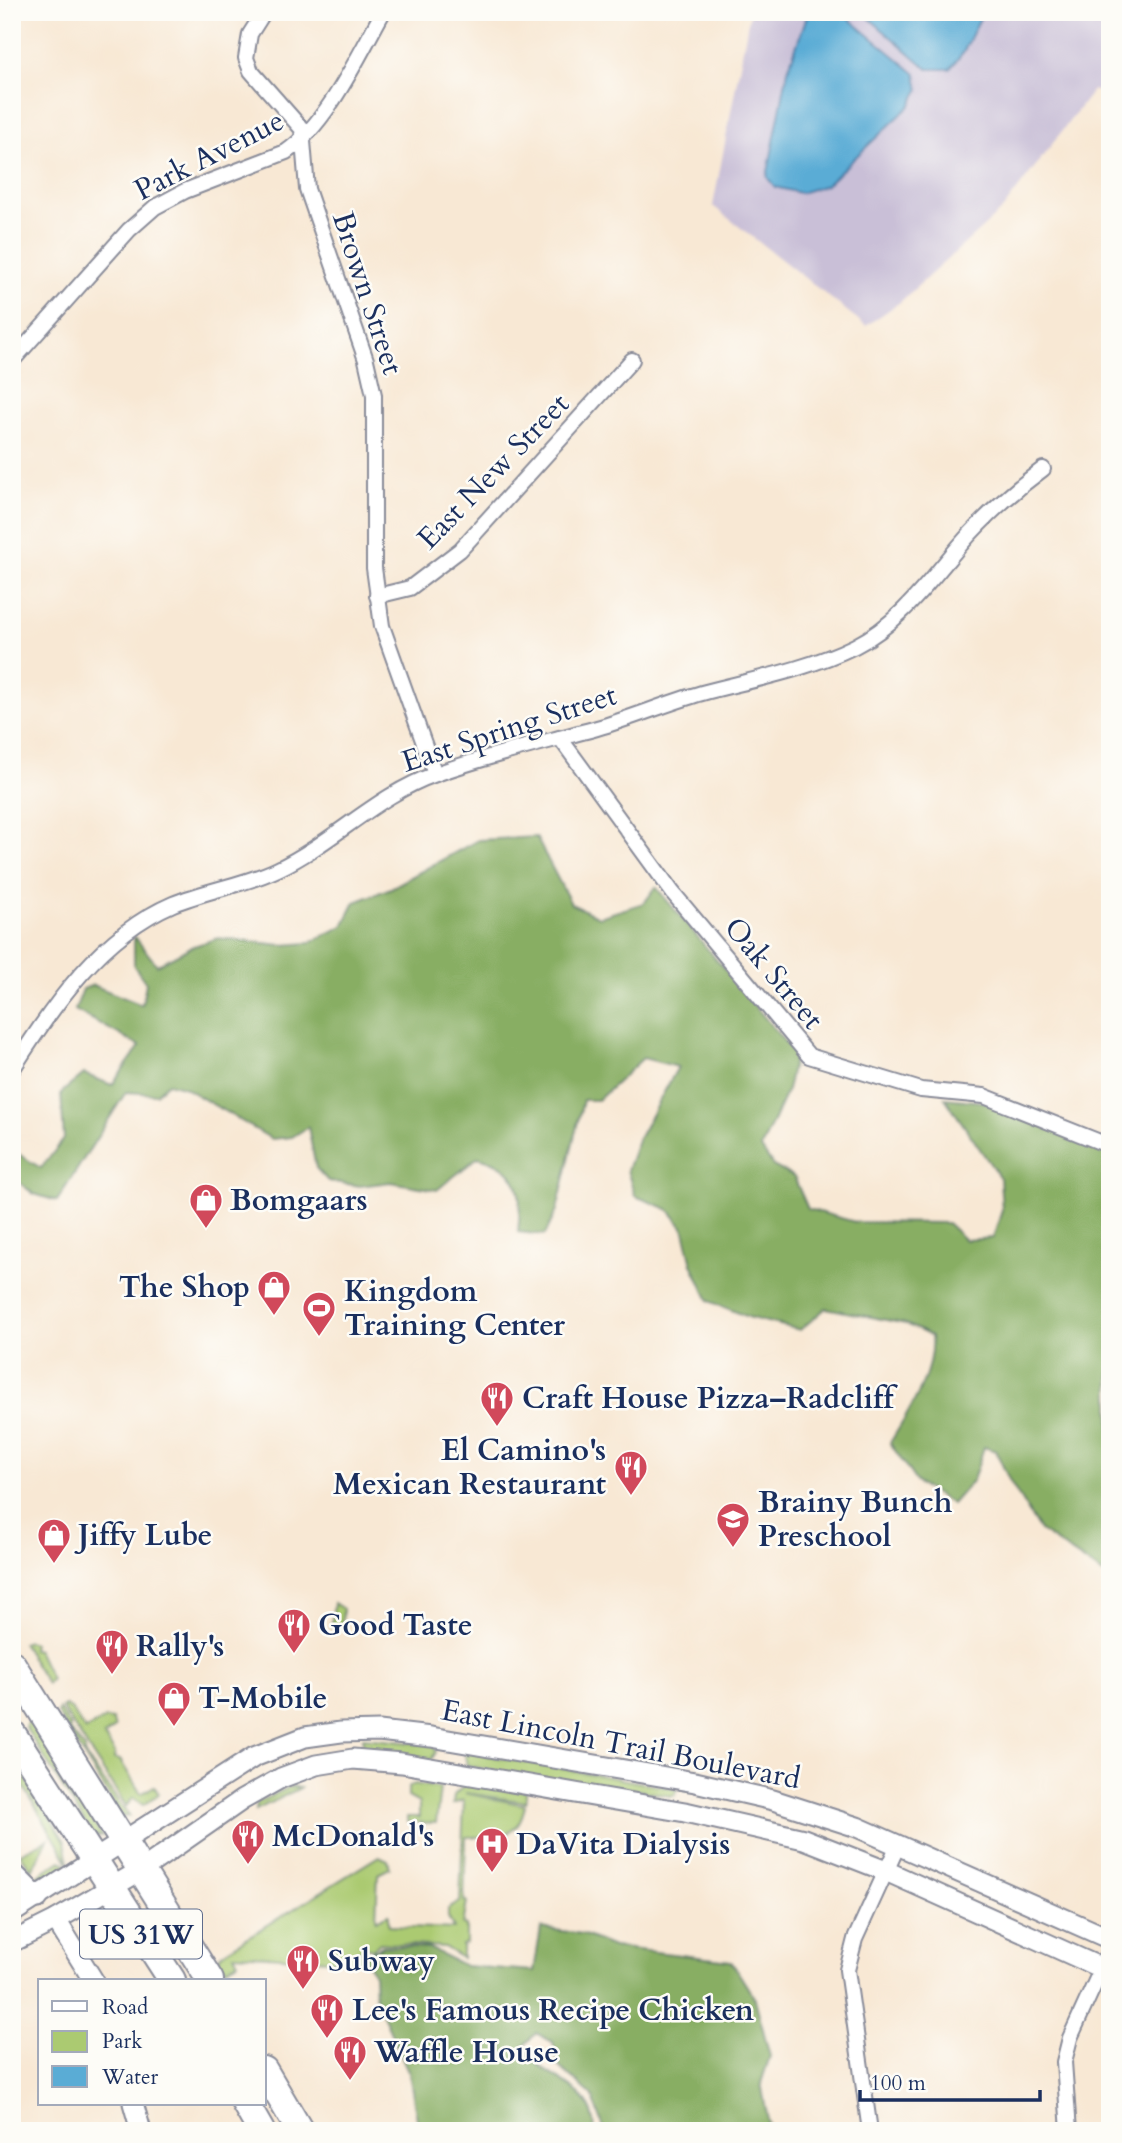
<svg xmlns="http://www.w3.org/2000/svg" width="1122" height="2143" font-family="Cardo,serif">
<rect width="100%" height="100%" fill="#fdfcf7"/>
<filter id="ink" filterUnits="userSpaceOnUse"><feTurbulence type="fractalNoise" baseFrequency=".0143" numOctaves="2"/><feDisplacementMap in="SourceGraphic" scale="14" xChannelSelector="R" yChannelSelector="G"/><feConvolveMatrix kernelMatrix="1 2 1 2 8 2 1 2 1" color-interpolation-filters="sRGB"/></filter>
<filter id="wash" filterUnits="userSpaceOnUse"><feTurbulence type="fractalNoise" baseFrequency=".00686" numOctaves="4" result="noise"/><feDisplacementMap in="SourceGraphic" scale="28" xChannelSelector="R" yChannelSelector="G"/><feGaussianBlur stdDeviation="1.57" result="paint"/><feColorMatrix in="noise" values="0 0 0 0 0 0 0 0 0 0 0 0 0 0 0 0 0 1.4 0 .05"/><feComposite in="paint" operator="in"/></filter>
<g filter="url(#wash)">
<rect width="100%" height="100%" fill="#f8e8d4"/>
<polygon fill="#c9bfd7" points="750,12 1110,12 1110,95 1093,90 1003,209 900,302 866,326 713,206"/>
<g fill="#abca71" stroke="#637c68" stroke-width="2">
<polygon points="334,1603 343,1609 342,1623 331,1627"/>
<polygon points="28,1641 33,1643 32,1649 37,1650 51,1679 47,1684 22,1643"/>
<polygon points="65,1706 71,1709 85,1730 105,1719 112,1720 115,1728 104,1736 115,1753 114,1759 120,1760 141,1794 154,1786 159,1794 143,1805 133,1798 126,1806 62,1708"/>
<polygon points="59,1709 70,1726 69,1730 85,1749 84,1754 129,1816 122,1817 57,1713"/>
<polygon points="27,1722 34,1723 102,1836 93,1836 25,1727"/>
<polygon points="363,1738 433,1745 436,1752 431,1760 363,1751"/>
<polygon points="468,1752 677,1789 675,1795 671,1796 615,1786 582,1786 467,1766 465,1755"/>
<polygon points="12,1758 65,1841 69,1863 12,1767"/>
<path d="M467 1783 526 1791V1802L465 1793 525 1805C518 1841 497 1837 466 1837L464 1901 467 1902 463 1925 466 1926V1943L462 1945V1958L444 1947 380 1943 373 1949 364 1947 360 1950 361 1962 234 1954 238 1962 227 1968 216 1964 221 1954 379 1856 388 1860 390 1868 378 1874 376 1920 389 1914V1926L454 1929 448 1917V1909L460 1902 464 1800 453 1804 454 1795Z"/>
<polygon points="415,1784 440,1788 436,1823 407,1822 407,1817 419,1817 419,1803 408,1797 408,1787"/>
<polygon points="292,1786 300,1788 256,1810 257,1803"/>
<polygon points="48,1839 32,1870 20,1853"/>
<polygon points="61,1860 68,1866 51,1878 37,1876"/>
</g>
<g fill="#88ae63" stroke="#526e60" stroke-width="2">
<path d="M536 837 571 904 599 917 644 903 656 887 795 1054 787 1090 761 1148 773 1166 794 1177 808 1209 855 1222 947 1223 965 1240 993 1238 1002 1210 1000 1178 945 1098 985 1102 1110 1152V1232L1107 1234 1110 1248V1573L1105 1575 1040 1531 1009 1480 996 1451 984 1447 973 1480 952 1504 917 1483 890 1443C908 1413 935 1373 931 1336L906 1324 826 1308 800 1330 751 1318 709 1301 692 1264 683 1227 668 1209 635 1196 627 1170 639 1137 678 1067 643 1058 598 1100H583L557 1210 545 1235 518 1232C522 1192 523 1168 478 1157L437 1190 390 1182 360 1186 328 1181 316 1168 308 1127 292 1137 272 1139 183 1087 168 1083 156 1094 126 1092 57 1201 34 1194 12 1177V1150L41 1168 64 1139 61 1093 84 1074 112 1085 140 1046 75 1010 83 989 93 985 142 1005 146 983 134 966V936L157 965 191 947 218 938 282 945 309 943 343 926 355 902 391 888 478 840Z"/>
<path d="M541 1928 582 1934 613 1947 731 1961 755 1999 770 2056 761 2083 770 2131H605L592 2095 559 2067 553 2042 536 2033 523 2047C530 2055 537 2065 546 2071 572 2088 594 2096 595 2131H419L409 2073 375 1997 374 1974 363 1956 383 1946 429 1948 465 1966 534 1971Z"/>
</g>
<g fill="#5aacd5" stroke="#3a6e9a" stroke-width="2">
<polygon points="818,12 842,13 916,74 919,90 910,106 826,185 800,193 775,187 767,177 788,70 807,16"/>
<polygon points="862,12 983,12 964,51 950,69 928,69"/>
</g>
</g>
<g filter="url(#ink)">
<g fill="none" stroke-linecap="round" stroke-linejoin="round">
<defs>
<g id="street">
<polyline points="264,12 250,34 246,58 251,71 302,129 307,189 366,360 374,395 374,568 382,626 435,774"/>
<path d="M12 361 129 230 155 207 185 191 286 152C328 123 358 56 383 12"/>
<polyline points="377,596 410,588 460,550 632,360"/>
<polyline points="560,738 673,893 809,1056 921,1090 984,1096 1110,1146"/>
<path d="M12 1070C53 1005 101 935 173 904 207 890 245 885 278 869 334 842 378 794 436 774 489 755 543 743 597 728 632 718 667 703 702 693 755 679 806 670 855 646 903 622 934 574 969 535 992 510 1016 489 1043 469"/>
<polyline points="870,2131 847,1970 855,1939 898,1845"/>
<polyline points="1069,2131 1064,2062 1070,2038 1110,1950"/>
</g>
<g id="secondary">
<polyline points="12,1872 38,1898"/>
<polyline points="12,1913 254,1757 305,1737 341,1732 379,1731 431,1737 695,1782 773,1800 857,1827 1110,1939"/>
<polyline points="56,1920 93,1980"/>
<polyline points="12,1942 56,1920 143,1869 242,1800 281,1778 316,1765 353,1759 402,1763 685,1812 804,1839 886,1871 1110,1972"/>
<polyline points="133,2103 141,2131"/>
</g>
<g id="highway">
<polyline points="12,1664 210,1980"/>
<polyline points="12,1733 172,1980"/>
<polyline points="264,2070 300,2131"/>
<polyline points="245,2103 261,2131"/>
</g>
</defs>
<use href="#street" stroke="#8a8c99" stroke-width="18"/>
<use href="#secondary" stroke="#8a8c99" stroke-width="23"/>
<use href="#highway" stroke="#8a8c99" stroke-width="30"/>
<use href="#street" stroke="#fff" stroke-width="14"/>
<use href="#secondary" stroke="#fff" stroke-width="19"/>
<use href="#highway" stroke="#fff" stroke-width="26"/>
</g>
</g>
<defs>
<symbol id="shop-pin" viewBox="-11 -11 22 30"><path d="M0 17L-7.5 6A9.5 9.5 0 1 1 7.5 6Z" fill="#d1495b" stroke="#fdfcf7"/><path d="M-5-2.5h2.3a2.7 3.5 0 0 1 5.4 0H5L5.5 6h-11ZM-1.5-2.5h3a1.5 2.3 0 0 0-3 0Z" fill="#fff"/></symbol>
<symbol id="stadium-pin" viewBox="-11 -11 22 30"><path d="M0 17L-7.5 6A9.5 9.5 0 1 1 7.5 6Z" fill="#d1495b" stroke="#fdfcf7"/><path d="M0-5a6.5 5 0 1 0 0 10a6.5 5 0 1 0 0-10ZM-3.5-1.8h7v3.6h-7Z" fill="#fff"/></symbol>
<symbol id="restaurant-pin" viewBox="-11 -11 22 30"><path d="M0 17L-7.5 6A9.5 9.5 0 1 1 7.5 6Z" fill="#d1495b" stroke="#fdfcf7"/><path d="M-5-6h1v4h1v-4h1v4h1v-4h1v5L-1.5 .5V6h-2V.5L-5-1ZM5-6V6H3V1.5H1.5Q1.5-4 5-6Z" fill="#fff"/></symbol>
<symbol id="school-pin" viewBox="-11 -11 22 30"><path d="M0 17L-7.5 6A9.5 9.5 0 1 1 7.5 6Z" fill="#d1495b" stroke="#fdfcf7"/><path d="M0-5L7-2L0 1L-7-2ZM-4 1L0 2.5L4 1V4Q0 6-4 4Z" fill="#fff"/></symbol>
<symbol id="hospital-pin" viewBox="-11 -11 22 30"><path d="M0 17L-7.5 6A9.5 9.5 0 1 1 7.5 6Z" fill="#d1495b" stroke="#fdfcf7"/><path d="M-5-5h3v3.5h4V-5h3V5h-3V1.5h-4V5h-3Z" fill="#fff"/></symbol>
</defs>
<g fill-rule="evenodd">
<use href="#shop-pin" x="187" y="1181" width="38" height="52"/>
<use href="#shop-pin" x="255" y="1268" width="38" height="52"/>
<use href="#stadium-pin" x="300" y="1289" width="38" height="52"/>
<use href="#restaurant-pin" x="478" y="1379" width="38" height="52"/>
<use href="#restaurant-pin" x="612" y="1448" width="38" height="52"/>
<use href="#school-pin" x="714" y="1500" width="38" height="52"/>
<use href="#shop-pin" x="35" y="1516" width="38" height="52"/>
<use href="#restaurant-pin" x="275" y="1606" width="38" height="52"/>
<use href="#restaurant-pin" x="93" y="1627" width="38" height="52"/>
<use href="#shop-pin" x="155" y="1679" width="38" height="52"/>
<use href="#restaurant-pin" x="229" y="1817" width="38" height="52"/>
<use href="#hospital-pin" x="473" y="1825" width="38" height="52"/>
<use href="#restaurant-pin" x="284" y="1942" width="38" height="52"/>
<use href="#restaurant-pin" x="308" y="1991" width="38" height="52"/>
<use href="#restaurant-pin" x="331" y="2033" width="38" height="52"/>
</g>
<g text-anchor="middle" stroke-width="5" stroke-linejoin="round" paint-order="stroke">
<rect fill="#fdfcf7" stroke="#5f6c8c" stroke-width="2" x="80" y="1909.5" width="122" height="49" rx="5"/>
<g font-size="28" font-weight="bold" fill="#1b2f5e">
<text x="141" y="1944">US 31W</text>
</g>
<g font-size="30" fill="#1b2f5e" stroke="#fdfcf7">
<text transform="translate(209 155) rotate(-27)" y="10">Park Avenue</text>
<text transform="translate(368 293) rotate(72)" y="10">Brown Street</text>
<text transform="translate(493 471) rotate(-46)" y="10">East New Street</text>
<text transform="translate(509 728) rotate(-18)" y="10">East Spring Street</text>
<text transform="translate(774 973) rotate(50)" y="10">Oak Street</text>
<text transform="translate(621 1744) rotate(11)" y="10">East Lincoln Trail Boulevard</text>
</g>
<g font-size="30" font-weight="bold" fill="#1b2f5e" stroke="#fdfcf7" text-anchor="start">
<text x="230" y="1210">Bomgaars</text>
<text x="250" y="1297" text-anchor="end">The Shop</text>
<text x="344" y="1301">Kingdom<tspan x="344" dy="34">Training Center</tspan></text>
<text x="522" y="1408">Craft House Pizza–Radcliff</text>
<text x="606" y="1460" text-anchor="end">El Camino's<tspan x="606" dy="34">Mexican Restaurant</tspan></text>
<text x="758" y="1512">Brainy Bunch<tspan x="758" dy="34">Preschool</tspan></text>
<text x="78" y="1545">Jiffy Lube</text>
<text x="318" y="1635">Good Taste</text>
<text x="136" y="1656">Rally's</text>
<text x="198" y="1708">T-Mobile</text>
<text x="272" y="1846">McDonald's</text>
<text x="516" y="1854">DaVita Dialysis</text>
<text x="328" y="1971">Subway</text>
<text x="352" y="2020">Lee's Famous Recipe Chicken</text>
<text x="374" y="2062">Waffle House</text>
</g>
</g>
<rect width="1122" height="2143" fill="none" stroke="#fdfcf7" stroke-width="42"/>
<rect x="38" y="1979" width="228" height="126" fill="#fdfcf7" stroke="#a3aaba" stroke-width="2"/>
<rect x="52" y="2001" width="35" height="10" fill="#ffffff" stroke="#a3aaba" stroke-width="2"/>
<text x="102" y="2014" font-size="21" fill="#1b2f5e">Road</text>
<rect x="52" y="2031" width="35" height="21" fill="#abca71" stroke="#a3aaba" stroke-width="2"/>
<text x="102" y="2048" font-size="21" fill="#1b2f5e">Park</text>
<rect x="52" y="2066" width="35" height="21" fill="#5aacd5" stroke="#a3aaba" stroke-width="2"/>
<text x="102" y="2084" font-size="21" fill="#1b2f5e">Water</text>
<path d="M860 2090v10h180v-10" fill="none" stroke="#1b2f5e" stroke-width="3.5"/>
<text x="870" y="2090" font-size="21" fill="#1b2f5e" stroke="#fdfcf7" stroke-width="5" paint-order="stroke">100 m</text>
</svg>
